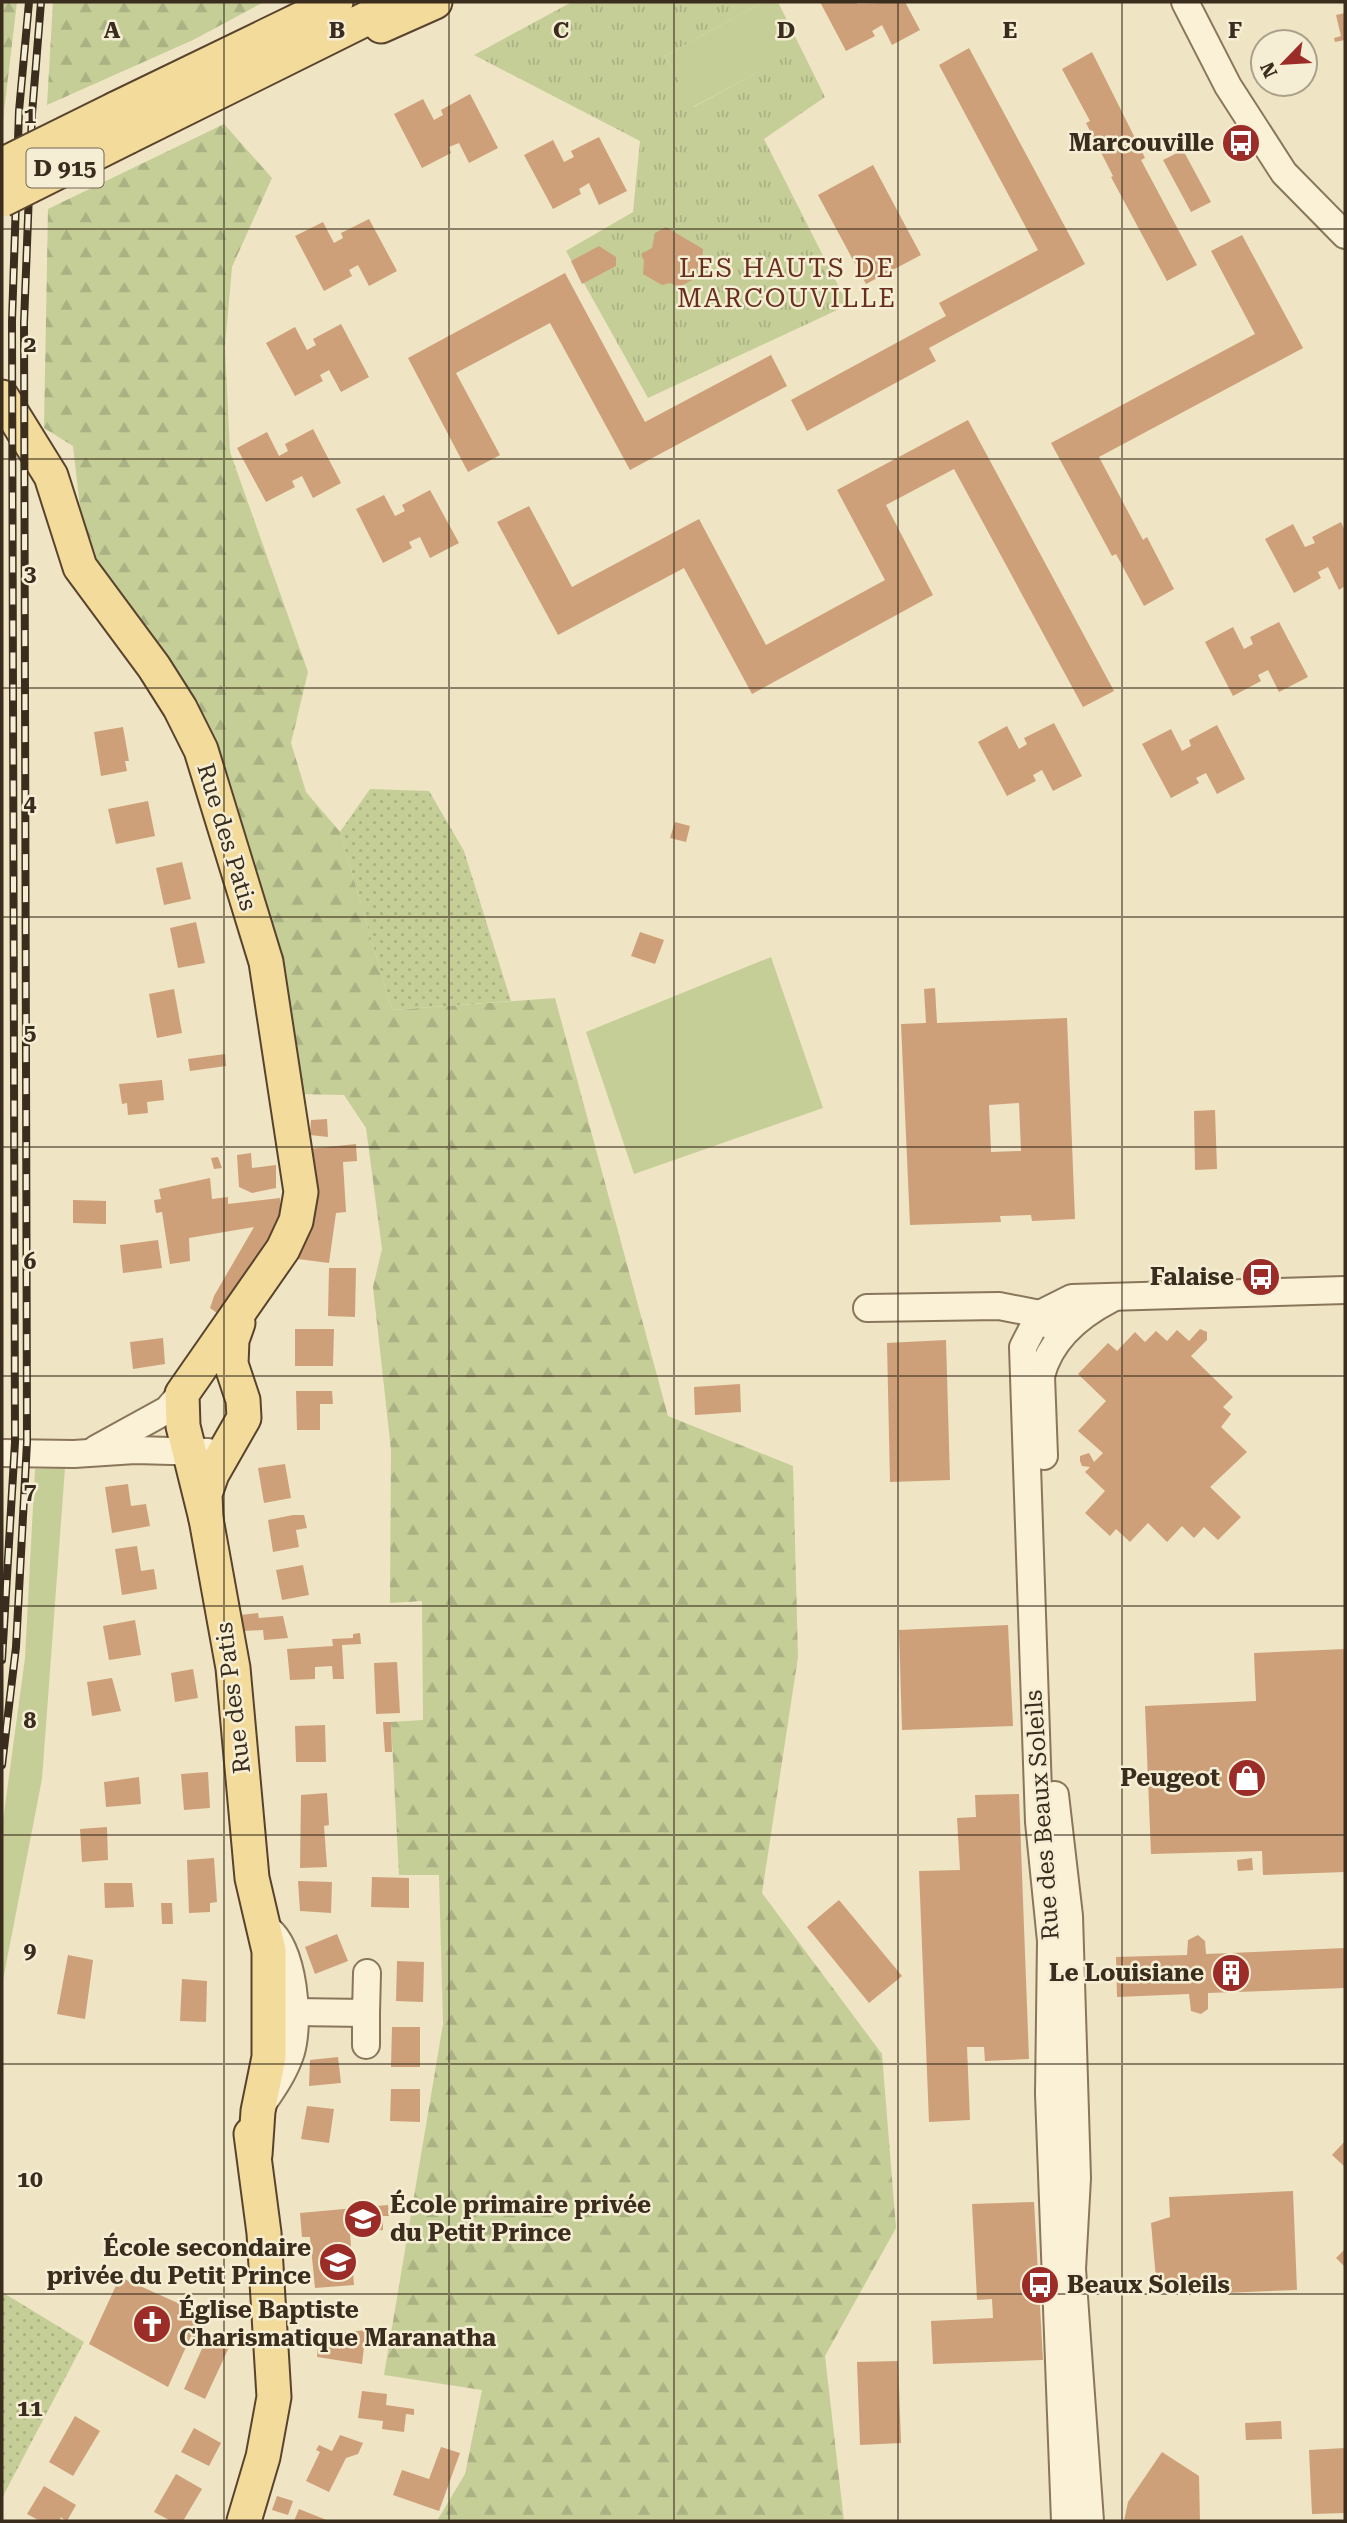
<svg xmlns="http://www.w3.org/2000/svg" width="1347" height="2523" font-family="'Roboto Serif',serif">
<defs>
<pattern id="forest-firs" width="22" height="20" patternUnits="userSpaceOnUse" patternTransform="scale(1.75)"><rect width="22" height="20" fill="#c5ce97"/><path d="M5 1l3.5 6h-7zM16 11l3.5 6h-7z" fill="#aab182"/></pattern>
<pattern id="park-tufts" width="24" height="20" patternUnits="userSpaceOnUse" patternTransform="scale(1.75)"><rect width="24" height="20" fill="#c5ce97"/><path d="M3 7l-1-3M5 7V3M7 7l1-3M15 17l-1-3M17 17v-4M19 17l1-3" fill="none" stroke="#aab182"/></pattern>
<pattern id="garden-dots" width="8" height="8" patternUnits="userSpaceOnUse" patternTransform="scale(1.75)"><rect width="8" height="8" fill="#c5ce97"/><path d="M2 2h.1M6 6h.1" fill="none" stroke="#aab182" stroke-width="1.8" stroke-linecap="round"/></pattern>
</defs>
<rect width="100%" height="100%" fill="#efe4c4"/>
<g fill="#c5ce97">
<polygon points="763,2 769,2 796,51 693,107 665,56"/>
<polygon points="771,957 823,1108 634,1174 586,1032"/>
<polygon points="65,1468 42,1779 2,1985 2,1828 25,1658 35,1469"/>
</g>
<g fill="url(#forest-firs)">
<polygon points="2,2 17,2 2,128"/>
<polygon points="53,2 264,2 193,40 47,105"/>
<polygon points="224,124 272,178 232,267 225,347 230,452 308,672 291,743 306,792 340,832 392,1010 555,998 668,1416 793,1466 798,1657 762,1893 882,2054 896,2228 825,2356 844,2521 437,2521 465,2474 482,2390 384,2375 443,2024 439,1875 399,1875 391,1722 423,1720 422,1601 390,1603 391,1450 373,1287 382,1249 366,1128 344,1095 298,1094 242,833 103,589 83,534 73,446 44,428 48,209"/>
</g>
<polygon fill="url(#park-tufts)" points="572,2 763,2 665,56 694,107 795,51 769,2 778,2 825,97 764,139 848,305 648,398 566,251 633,212 640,141 474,55"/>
<g fill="url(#garden-dots)">
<polygon points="370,789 429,791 464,851 511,1001 392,1010 340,832"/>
<polygon points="2,2292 84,2342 2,2498"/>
</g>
<g fill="#cea079" fill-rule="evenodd">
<polygon points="820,2 856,2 858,4 905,2 920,30 892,45 882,25 872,31 875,36 846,51"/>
<polygon points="1345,13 1345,40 1335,42 1334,38 1341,36 1336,15"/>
<polygon points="969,48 1085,264 929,348 936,361 807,431 791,400 946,316 939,303 1038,250 939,65"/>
<polygon points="1092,52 1145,158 1141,160 1197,265 1167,281 1111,177 1113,176 1086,123 1090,121 1062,69"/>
<polygon points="470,94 498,148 469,163 459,143 449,147 451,153 422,168 394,114 423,99 434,120 443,115 441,110"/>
<polygon points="599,137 627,191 599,205 589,183 579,189 581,194 553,209 524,155 553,140 564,162 574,157 571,151"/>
<polygon points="1183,150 1211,202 1191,212 1163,160"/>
<polygon points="873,165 921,255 866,284 818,195"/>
<polygon points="369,219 397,271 369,286 358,265 349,270 352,276 324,291 295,236 323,222 334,243 343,238 341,233"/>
<polygon points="666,227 703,249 702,264 697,268 696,278 679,287 670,283 662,285 643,274 644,261 641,254 652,248 655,233"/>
<polygon points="1242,235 1303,348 1099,457 1143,540 1147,537 1174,589 1144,606 1116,554 1112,556 1051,443 1255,334 1211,251"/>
<polygon points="599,246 616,257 616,266 582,284 571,261"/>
<polygon points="565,273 645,422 771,355 787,386 630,470 550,323 456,373 500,455 468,472 408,358"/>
<polygon points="341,324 369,377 341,392 329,370 320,375 323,381 295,396 266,343 295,327 307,350 316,345 313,339"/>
<polygon points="968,420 1114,691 1083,707 954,469 886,505 933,595 752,694 684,568 558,635 497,522 529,506 572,587 699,519 766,645 885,580 837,490"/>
<polygon points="313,429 341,483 313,498 302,476 292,481 295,487 266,502 237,448 267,432 279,456 288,451 285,444"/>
<polygon points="430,490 459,543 430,558 420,537 409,542 412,548 383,563 356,509 384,495 395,516 405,511 402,505"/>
<polygon points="1341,522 1345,531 1345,586 1339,590 1328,567 1318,572 1321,578 1294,593 1265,539 1293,524 1305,547 1315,543 1312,537"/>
<polygon points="1279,622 1308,677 1279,692 1268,670 1258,675 1261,681 1233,696 1205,642 1233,627 1244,649 1253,644 1250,637"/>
<polygon points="1054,723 1082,776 1053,791 1042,770 1033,775 1036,781 1007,796 978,742 1007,726 1019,749 1027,744 1024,738"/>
<polygon points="1217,725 1245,779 1217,794 1206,773 1196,778 1199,783 1171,798 1142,744 1171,729 1182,751 1191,746 1189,740"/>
<polygon points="123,727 129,761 125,761 127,771 101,776 94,732"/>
<polygon points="148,801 155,836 116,844 108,809"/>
<polygon points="675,822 690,826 686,842 670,838"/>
<polygon points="182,862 191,899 164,905 156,868"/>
<polygon points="196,922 205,963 178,968 170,928"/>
<polygon points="640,932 664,940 655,964 631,956"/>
<path d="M935 988 937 1023 1067 1018 1075 1219 1032 1221 1031 1215 1000 1216 1001 1222 910 1225 901 1024 926 1023 924 989ZM1019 1103 1021 1151 991 1152 989 1105Z"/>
<polygon points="174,989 182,1033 157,1038 149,994"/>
<polygon points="225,1054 226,1066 190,1071 188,1059"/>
<polygon points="162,1080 164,1100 147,1102 148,1113 128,1115 127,1103 122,1104 119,1084"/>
<polygon points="1215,1110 1217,1169 1195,1170 1194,1111"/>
<polygon points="327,1119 328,1137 310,1135 311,1120"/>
<polygon points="356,1144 357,1161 343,1162 346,1212 336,1213 329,1263 298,1259 312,1214 308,1149"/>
<polygon points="251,1153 252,1168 276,1165 276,1188 252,1193 239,1187 237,1155"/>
<polygon points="218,1157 222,1168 214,1169 211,1158"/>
<polygon points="210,1178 212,1199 228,1197 228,1204 280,1198 281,1219 224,1318 210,1308 214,1296 254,1227 189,1238 190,1261 170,1264 162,1212 156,1213 154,1200 161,1199 159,1189"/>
<polygon points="73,1200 106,1201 106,1224 73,1223"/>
<polygon points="158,1240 162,1268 123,1273 120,1245"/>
<polygon points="329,1268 356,1268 355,1317 328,1316"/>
<polygon points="295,1329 334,1329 333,1366 295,1366"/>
<polygon points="1200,1329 1207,1332 1207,1340 1191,1356 1233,1397 1223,1407 1231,1414 1221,1427 1247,1452 1210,1487 1241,1517 1218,1540 1204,1527 1194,1538 1182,1526 1167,1542 1148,1523 1130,1542 1116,1529 1110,1536 1085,1513 1105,1491 1085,1472 1090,1467 1082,1466 1080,1461 1080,1456 1089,1453 1094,1462 1103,1453 1078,1431 1106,1401 1078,1374 1108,1343 1117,1351 1135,1332 1145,1342 1156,1331 1167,1341 1177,1330 1189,1341"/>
<polygon points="163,1338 165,1364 133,1369 130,1342"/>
<polygon points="946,1340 950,1480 890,1482 887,1343"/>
<polygon points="740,1384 741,1412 695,1415 694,1387"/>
<polygon points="296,1391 332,1391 333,1404 320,1404 320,1430 297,1430"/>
<polygon points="285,1464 291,1498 264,1503 258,1468"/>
<polygon points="128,1484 131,1506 146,1504 150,1526 112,1533 105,1487"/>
<polygon points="293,1515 304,1515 307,1528 296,1530 299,1547 273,1552 268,1520"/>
<polygon points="137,1546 141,1571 154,1569 157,1589 122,1595 115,1549"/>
<polygon points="303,1565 309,1595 282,1600 276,1570"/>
<polygon points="258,1613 259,1618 283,1616 288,1638 264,1640 263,1630 243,1631 240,1615"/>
<polygon points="135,1620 141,1655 109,1660 103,1626"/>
<polygon points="1008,1625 1013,1726 902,1730 899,1630"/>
<polygon points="360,1633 361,1644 342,1645 344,1679 333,1679 332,1666 315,1667 315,1679 290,1680 287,1649 333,1646 332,1639 353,1638 353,1634"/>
<polygon points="1345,1649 1345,1872 1263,1875 1262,1851 1151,1854 1145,1706 1256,1701 1254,1653"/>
<polygon points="397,1662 400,1713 376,1714 374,1663"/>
<polygon points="193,1669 198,1698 175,1702 171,1673"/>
<polygon points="112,1678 121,1711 92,1716 87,1682"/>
<polygon points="383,1722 391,1722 392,1752 385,1752"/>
<polygon points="325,1725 326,1762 296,1762 295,1726"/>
<polygon points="208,1772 210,1808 184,1810 181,1774"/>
<polygon points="139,1777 141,1804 106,1807 104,1782"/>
<polygon points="327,1793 329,1825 324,1826 327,1867 300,1868 301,1795"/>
<polygon points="1019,1794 1029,2059 985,2061 984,2047 967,2047 970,2120 929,2122 919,1871 960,1870 957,1818 976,1817 975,1795"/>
<polygon points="107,1827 108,1860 82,1862 80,1829"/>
<polygon points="214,1858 217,1902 210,1903 210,1912 189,1913 187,1860"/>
<polygon points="1252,1858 1253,1870 1238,1871 1237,1860"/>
<polygon points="372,1877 409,1878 409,1908 371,1907"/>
<polygon points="298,1881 332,1882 331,1913 300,1911"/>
<polygon points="104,1883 132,1883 134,1907 105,1908"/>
<polygon points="839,1900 902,1976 869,2003 807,1927"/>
<polygon points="161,1903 172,1903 173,1924 162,1924"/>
<polygon points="337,1934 348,1961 315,1974 305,1947"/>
<polygon points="1198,1935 1205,1941 1206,1954 1345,1948 1345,1988 1208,1993 1208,2009 1201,2014 1191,2011 1189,1994 1117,1997 1116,1957 1187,1955 1188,1940"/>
<polygon points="68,1955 93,1960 85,2019 57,2014"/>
<polygon points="397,1961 424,1962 423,2002 396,2001"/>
<polygon points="182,1979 207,1981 206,2022 180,2021"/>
<polygon points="392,2027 420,2027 420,2067 391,2067"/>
<polygon points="338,2057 341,2083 309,2086 310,2060"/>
<polygon points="391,2089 420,2089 420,2122 390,2121"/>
<polygon points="307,2106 334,2109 329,2143 301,2139"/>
<polygon points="1345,2141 1345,2167 1332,2155"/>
<polygon points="1293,2191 1297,2290 1174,2295 1173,2291 1157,2290 1151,2223 1170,2217 1169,2197"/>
<polygon points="1034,2202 1043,2360 933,2364 931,2321 993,2318 992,2299 977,2300 972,2204"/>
<polygon points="388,2205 389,2216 383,2216 383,2230 350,2233 354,2285 315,2288 310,2237 302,2237 300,2213"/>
<polygon points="1345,2249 1345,2267 1336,2258"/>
<polygon points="120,2277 180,2304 182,2299 211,2313 199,2340 191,2336 168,2387 89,2344"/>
<polygon points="366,2330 362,2364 317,2357 319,2335"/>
<polygon points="209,2333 231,2343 205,2399 184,2389"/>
<polygon points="898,2361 901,2443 860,2445 857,2362"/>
<polygon points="362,2391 387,2394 386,2405 414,2409 414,2415 406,2414 404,2432 382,2429 383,2421 358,2418"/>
<polygon points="75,2416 100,2431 73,2476 49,2462"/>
<polygon points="1281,2421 1282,2439 1246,2440 1245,2423"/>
<polygon points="194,2428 221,2443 209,2466 181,2452"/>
<polygon points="340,2435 363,2443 358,2454 346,2458 329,2492 306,2481 320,2452 316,2450 319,2445 332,2451"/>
<polygon points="441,2447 460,2453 439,2511 393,2495 402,2470 429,2479"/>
<polygon points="1345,2448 1345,2513 1312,2514 1309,2450"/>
<polygon points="1162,2452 1199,2476 1200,2521 1124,2521 1128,2502"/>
<polygon points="176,2474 202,2489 183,2521 171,2521 154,2512"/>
<polygon points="44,2486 76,2505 67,2521 60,2517 61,2521 40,2521 27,2514"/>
<polygon points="277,2496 293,2501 288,2515 272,2510"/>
<polygon points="299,2509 329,2521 294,2521"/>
</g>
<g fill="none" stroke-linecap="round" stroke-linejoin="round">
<defs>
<g id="minor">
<polyline points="1185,2 1228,86 1284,173 1345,235"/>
<polyline points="867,1308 999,1306 1040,1314 1051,1326"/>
<polyline points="96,1449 167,1410 186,1388"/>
<polyline points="2,1453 74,1454 135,1450 208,1452"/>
<path d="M1044 1456 1041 1376C1050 1340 1078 1316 1111 1299"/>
<polyline points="1055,1795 1069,1916 1077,2178 1072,2269 1090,2521"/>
<polyline points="294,2012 366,2013 367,1973"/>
<polyline points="366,2045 366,2013"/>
<path d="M263 2103C274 2087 285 2071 291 2052 300 2020 294 1950 268 1929"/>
<polyline points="1065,2521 1049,2094 1051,1941 1039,1822 1023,1347 1040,1314 1072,1298 1345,1290"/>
</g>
<g id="major">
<polyline points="381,26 435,2"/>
<polyline points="115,109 336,2"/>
<polyline points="128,137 400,2"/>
<polyline points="2,397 51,476 80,567 154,667 180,708 201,750 266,962 301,1192 296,1221 283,1249 182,1394 183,1426 206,1519"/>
<polyline points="238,1323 232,1340 231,1364 243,1400 244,1418 212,1474 205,1494 206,1519 233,1668 252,1878 269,1951 269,2057 258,2111 255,2155"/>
<polyline points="244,2521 263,2457 274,2397 264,2233 251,2134"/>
</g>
</defs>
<use href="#minor" stroke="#8a765a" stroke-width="30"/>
<use href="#major" stroke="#58432e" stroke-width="37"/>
<use href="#minor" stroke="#faf1d7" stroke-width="26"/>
<use href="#major" stroke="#f3db9b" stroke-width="33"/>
<defs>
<g id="rail">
<polyline points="2,1660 15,1442 12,321 19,111 29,2"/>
<polyline points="2,1765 16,1647 27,1442 24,323 32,114 41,2"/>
</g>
</defs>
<use href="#rail" stroke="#3a2d1e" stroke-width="8"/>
<use href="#rail" stroke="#f6eed4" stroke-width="5" stroke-dasharray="16" stroke-linecap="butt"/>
<defs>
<g id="major-bridge">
<polyline points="2,165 115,109"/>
<polyline points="2,200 128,137"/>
</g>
</defs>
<use href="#major-bridge" stroke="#58432e" stroke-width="37" stroke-linecap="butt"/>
<use href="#major-bridge" stroke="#f3db9b" stroke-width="33"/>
</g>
<path fill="none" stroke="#3a2d1e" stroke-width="2" stroke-opacity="0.55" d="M224 2V2521M449 2V2521M674 2V2521M898 2V2521M1122 2V2521M2 229H1345M2 459H1345M2 688H1345M2 917H1345M2 1147H1345M2 1376H1345M2 1606H1345M2 1835H1345M2 2064H1345M2 2294H1345"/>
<defs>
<symbol id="bus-disc" viewBox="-11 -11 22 22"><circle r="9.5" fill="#9b2c28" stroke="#f6eed4"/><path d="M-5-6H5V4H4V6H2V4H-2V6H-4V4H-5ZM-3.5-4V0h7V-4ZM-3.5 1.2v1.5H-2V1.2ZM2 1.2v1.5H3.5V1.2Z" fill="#fff"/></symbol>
<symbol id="shop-disc" viewBox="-11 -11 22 22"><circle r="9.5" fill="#9b2c28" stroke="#f6eed4"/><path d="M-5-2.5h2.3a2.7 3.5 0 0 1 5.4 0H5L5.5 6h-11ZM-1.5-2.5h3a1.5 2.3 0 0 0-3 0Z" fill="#fff"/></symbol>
<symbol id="building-disc" viewBox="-11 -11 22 22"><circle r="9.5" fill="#9b2c28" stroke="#f6eed4"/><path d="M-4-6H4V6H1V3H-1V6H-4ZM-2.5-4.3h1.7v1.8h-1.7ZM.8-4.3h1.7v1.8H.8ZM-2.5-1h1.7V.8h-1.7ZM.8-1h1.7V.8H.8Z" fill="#fff"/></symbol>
<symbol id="school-disc" viewBox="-11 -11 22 22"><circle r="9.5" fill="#9b2c28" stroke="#f6eed4"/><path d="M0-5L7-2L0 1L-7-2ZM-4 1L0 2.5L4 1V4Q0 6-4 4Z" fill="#fff"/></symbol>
<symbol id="church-disc" viewBox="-11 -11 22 22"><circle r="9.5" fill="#9b2c28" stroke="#f6eed4"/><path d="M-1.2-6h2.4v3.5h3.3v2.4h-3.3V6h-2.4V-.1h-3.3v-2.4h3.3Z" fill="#fff"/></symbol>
</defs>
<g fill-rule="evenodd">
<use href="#bus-disc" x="1219" y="121" width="44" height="44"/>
<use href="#bus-disc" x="1239" y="1255" width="44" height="44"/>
<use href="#shop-disc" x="1225" y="1756" width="44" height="44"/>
<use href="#building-disc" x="1209" y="1951" width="44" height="44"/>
<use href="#school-disc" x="341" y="2197" width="44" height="44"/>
<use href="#school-disc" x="316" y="2240" width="44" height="44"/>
<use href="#bus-disc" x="1018" y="2263" width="44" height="44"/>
<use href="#church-disc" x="130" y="2302" width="44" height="44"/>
</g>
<g text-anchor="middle" stroke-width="5" stroke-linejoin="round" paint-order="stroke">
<rect fill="#f6eed4" stroke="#726755" stroke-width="2" x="26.5" y="148.5" width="77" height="39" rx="5"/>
<g font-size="23" font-weight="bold" fill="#3a2d1e">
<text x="65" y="176">D 915</text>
</g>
<g font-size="24" font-weight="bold" fill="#3a2d1e" stroke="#f6eed4" text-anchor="end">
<text x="1214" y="151">Marcouville</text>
<text x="1234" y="1285">Falaise</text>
<text x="1220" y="1786">Peugeot</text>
<text x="1204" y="1981">Le Louisiane</text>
<text x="390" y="2213" text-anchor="start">École primaire privée<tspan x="390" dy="28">du Petit Prince</tspan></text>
<text x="311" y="2256">École secondaire<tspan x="311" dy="28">privée du Petit Prince</tspan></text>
<text x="1067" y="2293" text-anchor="start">Beaux Soleils</text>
<text x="179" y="2318" text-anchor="start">Église Baptiste<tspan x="179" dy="28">Charismatique Maranatha</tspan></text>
</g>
<g font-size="24" fill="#3a2d1e" stroke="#f6eed4">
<text transform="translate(227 837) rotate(73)" y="8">Rue des Patis</text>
<text transform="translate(233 1698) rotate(-97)" y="8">Rue des Patis</text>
<text transform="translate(1042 1815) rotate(-94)" y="8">Rue des Beaux Soleils</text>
</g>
<g font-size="26" letter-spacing="2" fill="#672f1c" stroke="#f6eed4">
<text x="787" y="277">LES HAUTS DE<tspan x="787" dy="30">MARCOUVILLE</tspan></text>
</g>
</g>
<g font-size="23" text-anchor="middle" font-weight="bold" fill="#3a2d1e" stroke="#f6eed4" stroke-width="5" stroke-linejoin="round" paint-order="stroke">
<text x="112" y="38">A</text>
<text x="337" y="38">B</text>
<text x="561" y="38">C</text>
<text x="786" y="38">D</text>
<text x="1010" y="38">E</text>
<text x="1235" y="38">F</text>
<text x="30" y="123">1</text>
<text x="30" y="352">2</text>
<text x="30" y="581">3</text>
<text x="30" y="811">4</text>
<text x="30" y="1040">5</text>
<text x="30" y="1269">6</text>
<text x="30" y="1499">7</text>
<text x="30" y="1728">8</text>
<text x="30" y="1958">9</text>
<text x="30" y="2187">10</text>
<text x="30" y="2416">11</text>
</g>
<rect width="1347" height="2523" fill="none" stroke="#3a2d1e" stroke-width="7"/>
<g transform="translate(1284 63) rotate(245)"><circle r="33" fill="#f6eed4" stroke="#aba18b" stroke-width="2"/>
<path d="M0-5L12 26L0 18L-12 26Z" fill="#9b2c28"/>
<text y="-10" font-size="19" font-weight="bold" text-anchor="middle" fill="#3a2d1e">N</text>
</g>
</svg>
